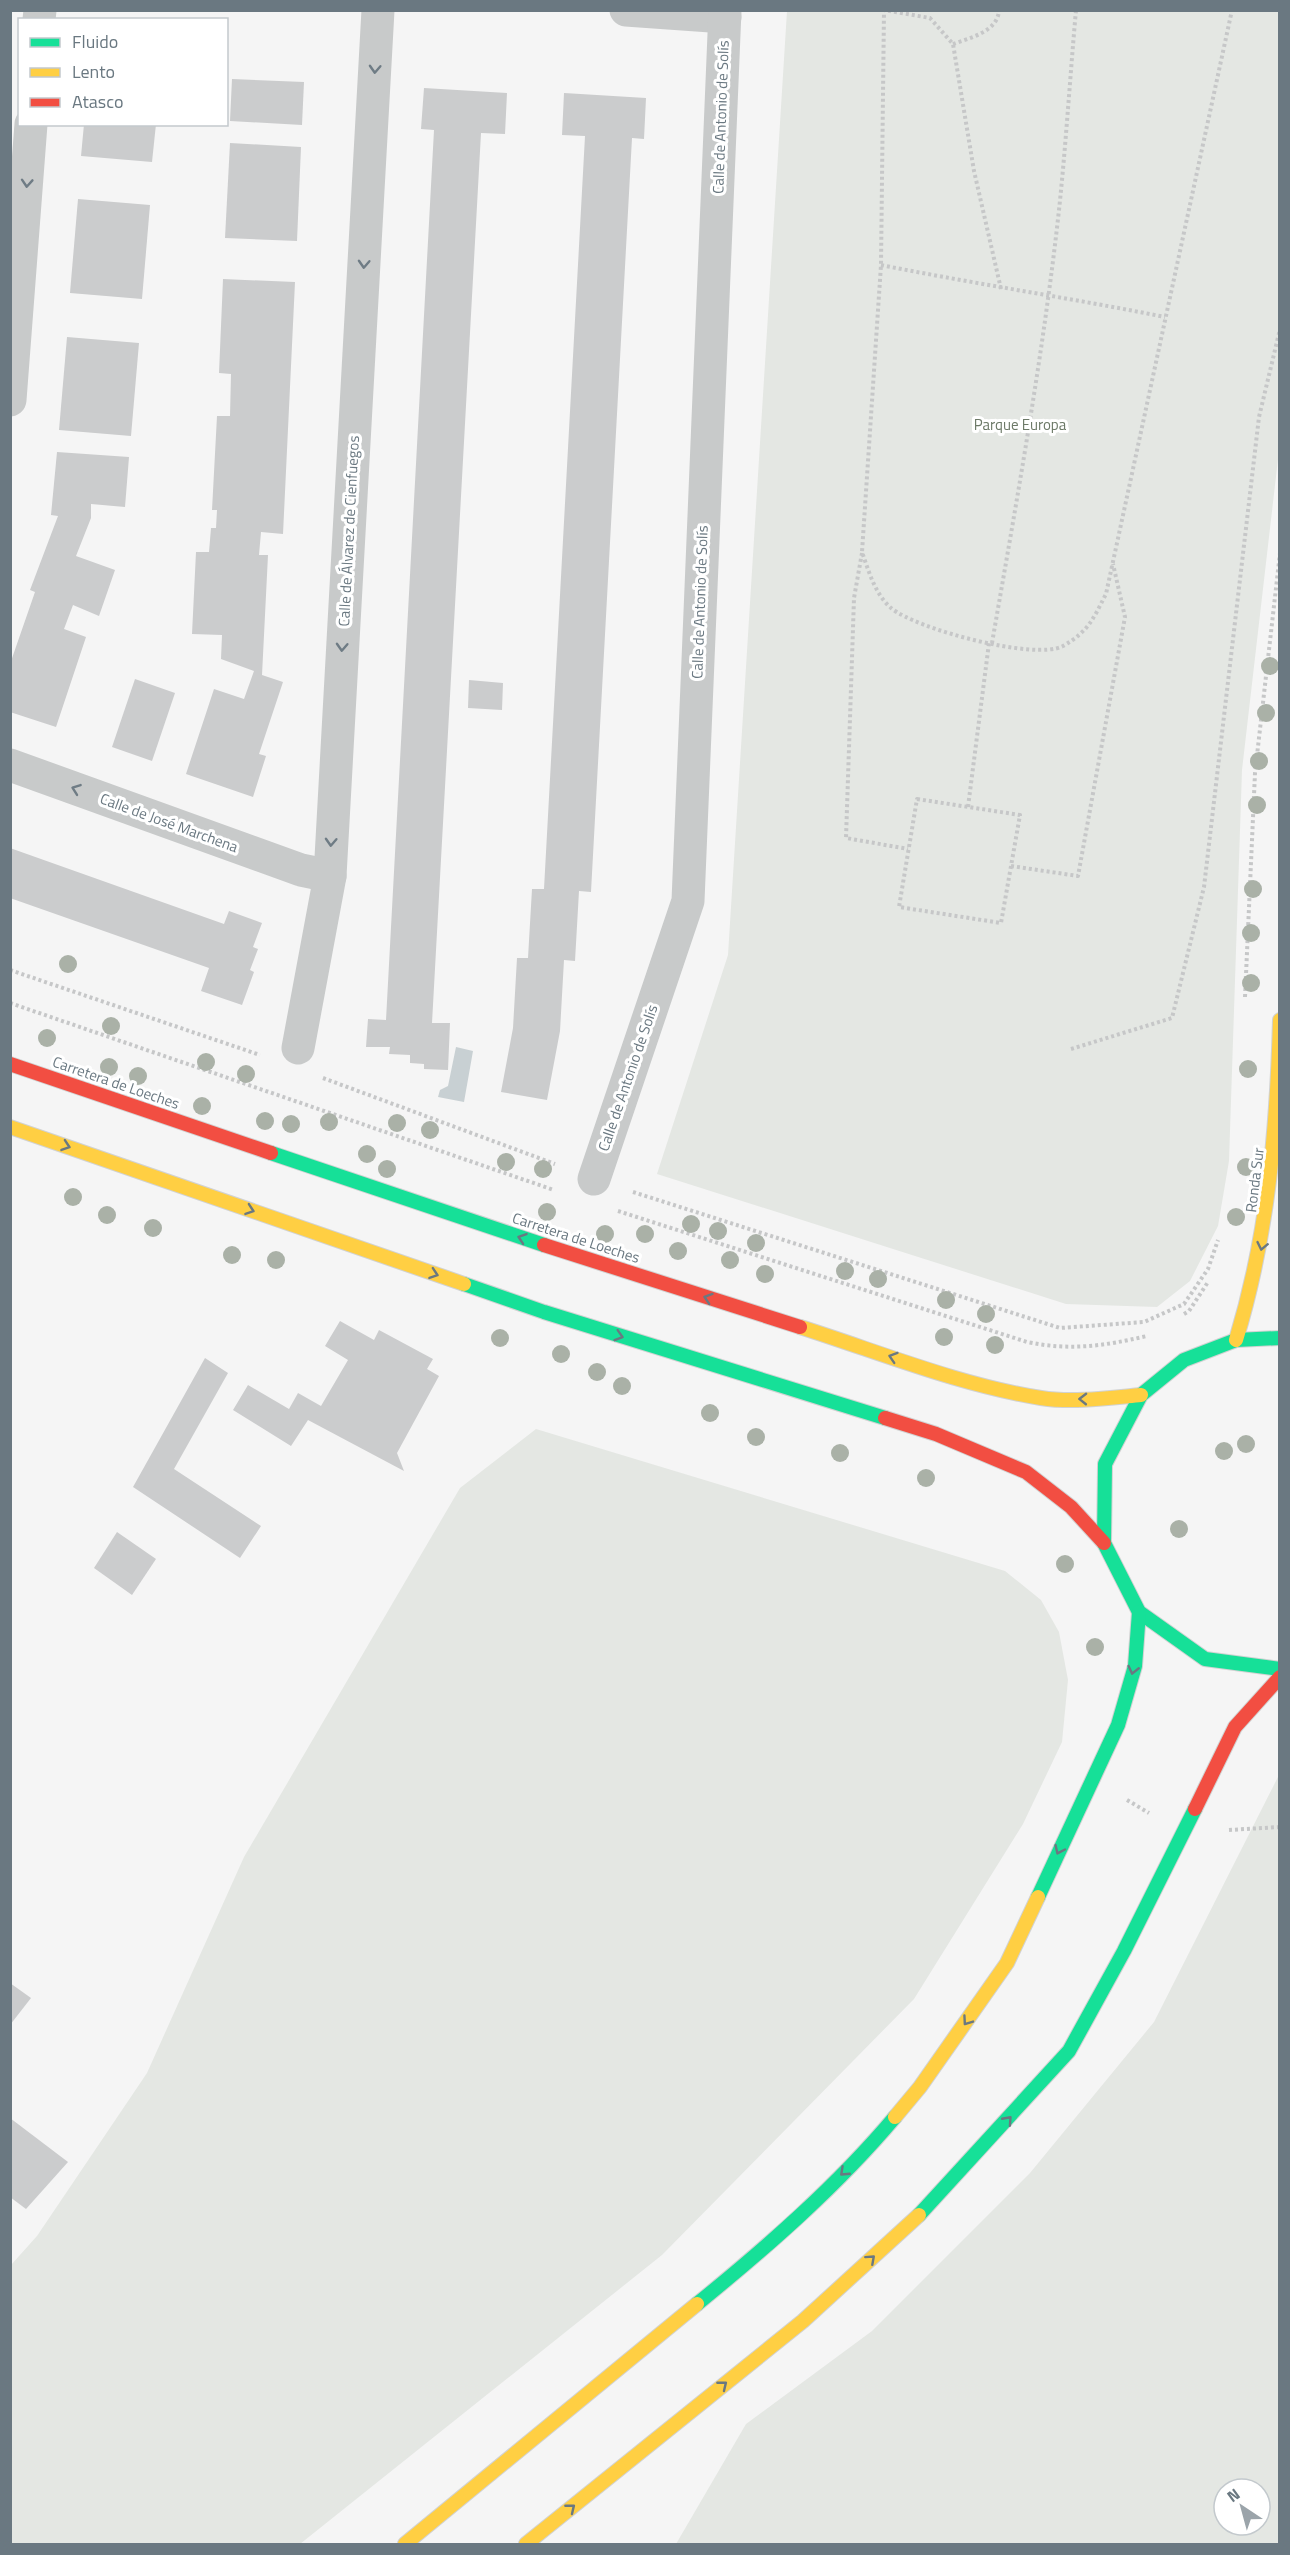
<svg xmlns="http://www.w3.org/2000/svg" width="1290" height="2555" font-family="'Titillium Web',sans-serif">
<rect width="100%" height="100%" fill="#f5f5f5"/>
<g fill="#e4e7e3" fill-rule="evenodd">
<polygon points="787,11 1279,11 1280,442 1242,770 1229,1161 1218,1226 1190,1281 1157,1307 1066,1304 657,1174 728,955"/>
<polygon points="536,1429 1005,1571 1041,1600 1059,1632 1068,1680 1062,1742 1023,1824 914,1999 662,2255 300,2544 11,2544 11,2265 37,2236 147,2073 244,1857 460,1488"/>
<path d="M1279 1775V2544H676L746 2424 872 2331 1030 2173 1154 2022ZM1224 2489H1260V2525H1224Z"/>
</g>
<polygon fill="#c8d0d3" points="456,1047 473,1051 464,1102 438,1097 440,1090 448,1086"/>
<g fill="#cbcccd">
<polygon points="232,79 304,82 302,125 230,121"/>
<polygon points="424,88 507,93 505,134 481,133 432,1023 450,1023 448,1070 424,1069 424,1064 410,1063 410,1055 389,1054 390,1047 366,1047 368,1019 386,1020 434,130 421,129"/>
<polygon points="564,93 646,98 644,139 632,138 591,892 579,891 575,961 564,960 560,1031 547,1100 501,1092 513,1028 517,958 528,958 532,889 544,889 585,136 562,135"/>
<polygon points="84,124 156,124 152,162 81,156"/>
<polygon points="230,143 301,147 297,241 225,238"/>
<polygon points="78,199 150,205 142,299 70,293"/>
<polygon points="223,279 295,282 283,534 261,532 259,555 268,555 262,675 283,682 259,754 266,756 253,797 186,774 214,689 244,699 254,671 221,659 222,635 192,634 196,552 209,552 211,528 216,528 217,510 212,510 217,416 230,416 231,374 219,373"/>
<polygon points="67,337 139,343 131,436 59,430"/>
<polygon points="57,452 129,457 125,507 91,504 91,518 76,556 115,570 99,616 73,605 64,629 86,637 56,727 10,712 10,664 35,592 30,590 58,516 51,515"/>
<polygon points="135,679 175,693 152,761 112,747"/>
<polygon points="469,680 503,683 502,710 468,708"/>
<polygon points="10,848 224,924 229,911 262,923 253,947 258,949 250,970 254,972 242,1005 201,991 209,968 10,898"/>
<polygon points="340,1321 374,1340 379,1330 433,1359 427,1369 439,1376 397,1453 404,1471 308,1420 291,1446 233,1410 248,1385 289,1409 298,1393 321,1406 348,1360 325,1346"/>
<polygon points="205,1358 228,1373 174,1469 261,1526 240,1558 133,1487"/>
<polygon points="117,1532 156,1559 132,1595 94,1568"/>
<polygon points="10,1983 31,1998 10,2025"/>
<polygon points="10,2118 68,2162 26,2209 10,2197"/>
</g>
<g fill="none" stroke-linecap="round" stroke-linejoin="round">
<defs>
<g id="fast">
<polyline points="271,1153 544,1245"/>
<polyline points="464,1284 544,1312 885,1418"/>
<polyline points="1280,1338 1236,1340 1184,1360 1141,1395 1105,1464 1104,1543 1139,1612 1205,1659 1280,1669"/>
<polyline points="1038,1897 1118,1725 1135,1666 1139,1612"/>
<polyline points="919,2215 1069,2051 1124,1951 1195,1809"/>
<path d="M697 2304C767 2247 837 2186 895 2117"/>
</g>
<g id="slow">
<polyline points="10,1127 464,1284"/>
<path d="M800 1327C879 1352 959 1385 1041 1398 1073 1403 1109 1398 1141 1395"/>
<path d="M1236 1340C1268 1235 1277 1130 1280 1020"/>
<polyline points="895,2117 920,2087 1007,1963 1038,1897"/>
<polyline points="405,2544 697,2304"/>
<polyline points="526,2544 803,2321 919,2215"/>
</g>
<g id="jam">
<polyline points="10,1064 271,1153"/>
<polyline points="544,1245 800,1327"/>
<polyline points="885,1418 936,1434 1026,1472 1071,1507 1104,1543"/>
<polyline points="1195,1809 1235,1727 1280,1677"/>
</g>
</defs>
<use href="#fast" stroke="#d1d2d2" stroke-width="16"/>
<use href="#slow" stroke="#d1d2d2" stroke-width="16"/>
<use href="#jam" stroke="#d1d2d2" stroke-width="16"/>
<g stroke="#c6c7c8" stroke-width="4" stroke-dasharray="3 3" stroke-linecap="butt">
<path d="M953 44C969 38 998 32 999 10"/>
<path d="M881 265C976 284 1070 298 1165 317"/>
<path d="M1001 289 974 171 953 44 930 18 884 10 881 265 862 552C869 572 875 594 891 608 916 629 1035 661 1063 646 1089 631 1093 619 1106 594L1232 10"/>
<polyline points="862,553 854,598 846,838 908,849"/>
<polygon points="917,799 1020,815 1001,923 899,907"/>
<path d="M968 807 989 643H992C1017 499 1043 355 1059 210 1066 144 1070 77 1076 10"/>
<polyline points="1011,866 1078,876 1125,617 1113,564"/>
<polyline points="10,970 260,1055"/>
<polyline points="1245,997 1255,773 1280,553"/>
<polyline points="10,1003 554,1190"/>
<polyline points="1071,1049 1172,1018 1204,887 1259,417 1280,329"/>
<polyline points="323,1078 555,1164"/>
<polyline points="633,1192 1060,1328 1144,1322 1184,1304 1208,1269 1218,1240"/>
<path d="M618 1211 1027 1342C1071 1351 1103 1346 1147 1336"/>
<polyline points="1184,1314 1189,1311 1208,1282"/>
<polyline points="1127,1800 1149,1813"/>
<polyline points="1229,1830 1280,1827"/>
</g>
<g stroke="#c8caca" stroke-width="33">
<polyline points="626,10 725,17"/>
<polyline points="39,20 40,10"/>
<polyline points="10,400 31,124"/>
<polyline points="10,765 301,870 330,876"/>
<polyline points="298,1048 330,876 378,10"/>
<polyline points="594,1179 688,901 725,10"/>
</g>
<use href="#fast" stroke="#16e098" stroke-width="14"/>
<use href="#slow" stroke="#ffcf43" stroke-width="14"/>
<use href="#jam" stroke="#f24e42" stroke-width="14"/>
</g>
<g fill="#aab1a7">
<circle cx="1270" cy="666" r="9"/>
<circle cx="1266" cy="713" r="9"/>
<circle cx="1259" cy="761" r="9"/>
<circle cx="1257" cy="805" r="9"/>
<circle cx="1253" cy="889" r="9"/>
<circle cx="1251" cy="933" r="9"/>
<circle cx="68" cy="964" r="9"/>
<circle cx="1251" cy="983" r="9"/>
<circle cx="111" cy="1026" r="9"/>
<circle cx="47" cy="1038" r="9"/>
<circle cx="206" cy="1062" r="9"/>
<circle cx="109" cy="1067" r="9"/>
<circle cx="1248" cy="1069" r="9"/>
<circle cx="246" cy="1074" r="9"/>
<circle cx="138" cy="1076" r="9"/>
<circle cx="202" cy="1106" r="9"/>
<circle cx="265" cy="1121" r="9"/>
<circle cx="329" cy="1122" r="9"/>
<circle cx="397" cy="1123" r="9"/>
<circle cx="291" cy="1124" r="9"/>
<circle cx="430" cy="1130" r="9"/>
<circle cx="367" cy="1154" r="9"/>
<circle cx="506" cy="1162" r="9"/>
<circle cx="1246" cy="1167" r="9"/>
<circle cx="387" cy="1169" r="9"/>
<circle cx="543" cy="1169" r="9"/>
<circle cx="73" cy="1197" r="9"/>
<circle cx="547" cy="1212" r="9"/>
<circle cx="107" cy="1215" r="9"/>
<circle cx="1236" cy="1217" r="9"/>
<circle cx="691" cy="1224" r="9"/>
<circle cx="153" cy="1228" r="9"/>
<circle cx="718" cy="1231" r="9"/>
<circle cx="605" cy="1234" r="9"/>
<circle cx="645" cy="1234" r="9"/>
<circle cx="756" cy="1243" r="9"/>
<circle cx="678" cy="1251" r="9"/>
<circle cx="232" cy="1255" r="9"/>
<circle cx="276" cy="1260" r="9"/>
<circle cx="730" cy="1260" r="9"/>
<circle cx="845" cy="1271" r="9"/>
<circle cx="765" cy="1274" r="9"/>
<circle cx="878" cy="1279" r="9"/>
<circle cx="946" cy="1300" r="9"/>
<circle cx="986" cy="1314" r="9"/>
<circle cx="944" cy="1337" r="9"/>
<circle cx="500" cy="1338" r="9"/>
<circle cx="995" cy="1345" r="9"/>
<circle cx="561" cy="1354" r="9"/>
<circle cx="597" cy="1372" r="9"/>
<circle cx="622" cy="1386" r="9"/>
<circle cx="710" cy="1413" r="9"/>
<circle cx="756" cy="1437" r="9"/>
<circle cx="1246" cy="1444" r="9"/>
<circle cx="1224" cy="1451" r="9"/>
<circle cx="840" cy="1453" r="9"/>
<circle cx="926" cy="1478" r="9"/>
<circle cx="1179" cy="1529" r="9"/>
<circle cx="1065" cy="1564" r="9"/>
<circle cx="1095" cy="1647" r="9"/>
</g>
<defs><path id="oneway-chevron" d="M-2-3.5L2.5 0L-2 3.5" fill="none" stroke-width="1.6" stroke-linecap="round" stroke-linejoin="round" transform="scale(1.5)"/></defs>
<g stroke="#6f7c85">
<use href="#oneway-chevron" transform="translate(375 69) rotate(93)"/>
<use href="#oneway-chevron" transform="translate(27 183) rotate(94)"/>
<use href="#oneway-chevron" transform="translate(364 264) rotate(93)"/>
<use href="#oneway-chevron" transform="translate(342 647) rotate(93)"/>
<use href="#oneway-chevron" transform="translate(76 789) rotate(-160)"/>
<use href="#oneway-chevron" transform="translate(331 842) rotate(93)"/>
</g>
<g stroke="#6a7881">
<use href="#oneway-chevron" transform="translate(66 1146) rotate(19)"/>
<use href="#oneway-chevron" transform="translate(250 1210) rotate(19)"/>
<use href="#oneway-chevron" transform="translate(522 1238) rotate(-161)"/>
<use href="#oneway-chevron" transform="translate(1262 1246) rotate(102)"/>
<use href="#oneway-chevron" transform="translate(434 1274) rotate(19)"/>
<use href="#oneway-chevron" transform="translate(708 1298) rotate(-162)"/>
<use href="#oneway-chevron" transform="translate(619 1336) rotate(17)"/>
<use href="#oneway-chevron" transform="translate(893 1357) rotate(-162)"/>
<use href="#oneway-chevron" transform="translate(1083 1399) rotate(-179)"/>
<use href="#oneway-chevron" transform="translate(1133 1670) rotate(103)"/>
<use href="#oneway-chevron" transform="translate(1059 1850) rotate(115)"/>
<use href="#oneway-chevron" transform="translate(967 2021) rotate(125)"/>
<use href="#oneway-chevron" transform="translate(1008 2120) rotate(-48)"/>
<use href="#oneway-chevron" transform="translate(844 2172) rotate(137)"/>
<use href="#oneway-chevron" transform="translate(871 2259) rotate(-42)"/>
<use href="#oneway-chevron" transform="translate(723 2385) rotate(-39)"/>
<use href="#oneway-chevron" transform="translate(571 2508) rotate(-39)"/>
</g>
<g text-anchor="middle" stroke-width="6" stroke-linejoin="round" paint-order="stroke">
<g font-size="15" fill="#6a7881" stroke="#fff">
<text transform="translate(721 117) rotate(-88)" y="5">Calle de Antonio de Solís</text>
<text transform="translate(349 531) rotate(-87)" y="5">Calle de Álvarez de Cienfuegos</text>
<text transform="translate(700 602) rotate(-88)" y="5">Calle de Antonio de Solís</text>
<text transform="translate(169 823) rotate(20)" y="5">Calle de José Marchena</text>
<text transform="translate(628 1078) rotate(-71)" y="5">Calle de Antonio de Solís</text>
<text transform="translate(116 1083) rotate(19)" y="5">Carretera de Loeches</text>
<text transform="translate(1255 1180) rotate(-83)" y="5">Ronda Sur</text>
<text transform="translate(576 1238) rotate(18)" y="5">Carretera de Loeches</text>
</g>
<g font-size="15" fill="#6c7967" stroke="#fff">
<text x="1020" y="430">Parque Europa</text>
</g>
</g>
<rect width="1290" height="2555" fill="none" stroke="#6a7881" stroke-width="24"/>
<rect x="18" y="18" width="210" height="108" fill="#ffffff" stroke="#c3c9cd" stroke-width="1.5"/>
<rect x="30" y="38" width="30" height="9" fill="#16e098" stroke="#c3c9cd" stroke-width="1.5"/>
<text x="72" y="48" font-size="18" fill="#6a7881">Fluido</text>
<rect x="30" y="68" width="30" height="9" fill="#ffcf43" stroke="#c3c9cd" stroke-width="1.5"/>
<text x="72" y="78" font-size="18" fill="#6a7881">Lento</text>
<rect x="30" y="98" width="30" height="9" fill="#f24e42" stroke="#c3c9cd" stroke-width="1.5"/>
<text x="72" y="108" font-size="18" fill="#6a7881">Atasco</text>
<g transform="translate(1242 2507) rotate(324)"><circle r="28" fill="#ffffff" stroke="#c3c9cd" stroke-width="1.5"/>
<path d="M0-4.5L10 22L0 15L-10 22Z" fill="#9ba4aa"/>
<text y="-9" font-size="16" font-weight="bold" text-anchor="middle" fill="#6a7881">N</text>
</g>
</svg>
